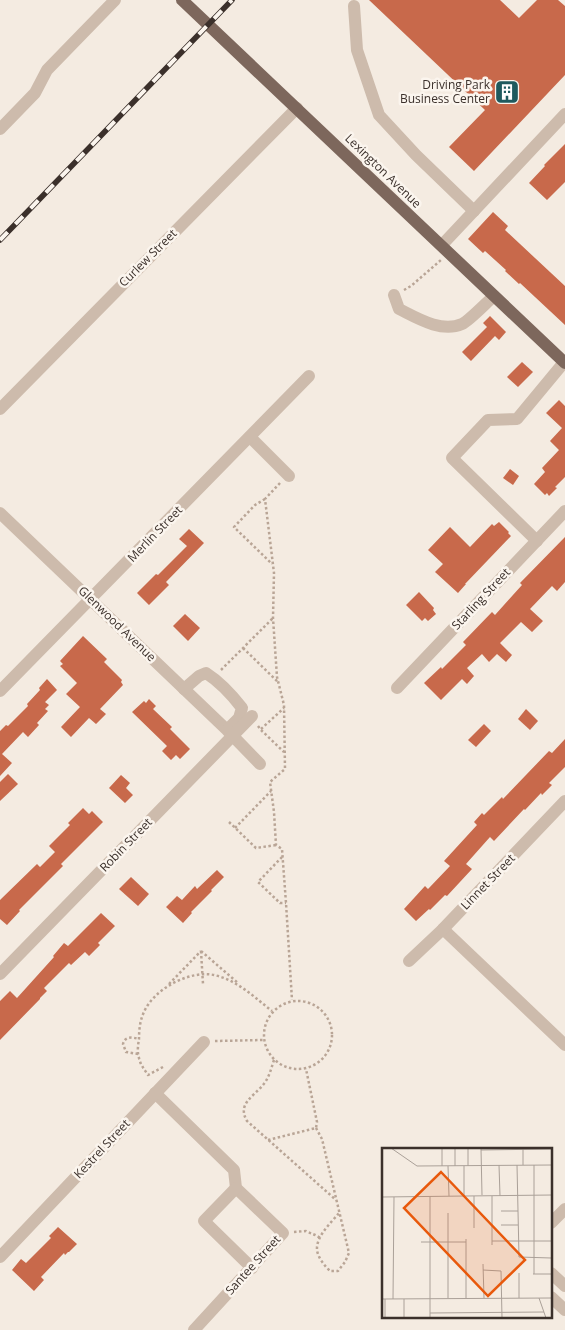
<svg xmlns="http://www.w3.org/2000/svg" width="565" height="1330" font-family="'Open Sans',sans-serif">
<rect width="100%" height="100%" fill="#f4ebe1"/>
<g fill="#c8694b">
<polygon points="369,0 500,0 519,18 537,0 558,0 565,6 565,75 474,171 449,147 485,110"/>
<polygon points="565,144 565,182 547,200 529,183 545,166 544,165"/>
<polygon points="493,212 508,226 505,230 565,286 565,325 520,283 519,284 505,271 506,270 485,251 483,253 468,239"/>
<polygon points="490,316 506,332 499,340 495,336 471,361 462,352 487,327 483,323"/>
<polygon points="522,362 533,372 518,387 507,377"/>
<polygon points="559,400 565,406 565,477 555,487 557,488 549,496 547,493 545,495 534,484 545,472 542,468 559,450 550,441 562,428 546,413"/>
<polygon points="510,469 519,476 513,485 503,478"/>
<polygon points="499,522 509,532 508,533 511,536 465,584 466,584 458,593 435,572 443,564 428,550 450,527 470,547 492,524 494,526"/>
<polygon points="189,529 204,543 166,582 169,585 149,605 137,593 156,574 158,575 187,546 179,539"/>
<polygon points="565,537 565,582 557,591 552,586 530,609 543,621 532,632 521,622 500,643 512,655 506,662 497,654 489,662 482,654 467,668 474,676 467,684 462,679 441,700 424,683 441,667 442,669 466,645 463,642 492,612 495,615 522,585 520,583"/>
<polygon points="419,592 434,608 433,610 436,614 428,621 425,618 422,621 406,605"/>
<polygon points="185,614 200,628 188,641 173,626"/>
<polygon points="83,636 107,659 104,662 122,680 121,682 123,685 100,709 106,714 96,724 89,718 71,737 61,727 80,707 66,694 77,683 60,666 63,664 60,661"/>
<polygon points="47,679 57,690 45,702 49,705 45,709 48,711 37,723 39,725 28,737 23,732 2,754 12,763 0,776 0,731 6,725 8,726 28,706 27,704 40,690 39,688"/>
<polygon points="149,699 156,706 153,709 172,727 170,729 190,749 180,759 176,755 171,760 162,751 167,746 132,712 144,701 146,703"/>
<polygon points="526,709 538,721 530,730 518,719"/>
<polygon points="484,724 491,731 476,747 468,740"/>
<polygon points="565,739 565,767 549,783 552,785 542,795 541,793 525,810 524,809 494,841 490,837 466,864 472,869 447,896 445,895 430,910 429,909 416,921 404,909 425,886 428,889 429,888 450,866 444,861 477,825 474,822 482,813 484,815 502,797 503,799 549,751 552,753"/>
<polygon points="8,774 18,784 0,801 0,782"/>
<polygon points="121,775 130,783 126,788 133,795 125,803 109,788"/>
<polygon points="83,808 89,814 92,811 103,822 61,864 63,866 19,910 20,911 7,925 0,919 0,900 37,864 40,867 55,852 49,846 70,825 68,823"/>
<polygon points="217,870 224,877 211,890 212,891 191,912 192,913 183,923 166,907 177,896 182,900 195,886 197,889"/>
<polygon points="131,877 149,894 138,906 119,889"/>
<polygon points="101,913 115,926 98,943 100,945 89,956 85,952 71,965 69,963 44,988 47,991 40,998 40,999 0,1040 0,1001 10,991 17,998 54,957 53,956 64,943 68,946"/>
<polygon points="58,1227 77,1244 69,1252 68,1252 65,1255 64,1253 41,1277 44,1280 34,1291 12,1270 21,1259 26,1263 51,1238 49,1236"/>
</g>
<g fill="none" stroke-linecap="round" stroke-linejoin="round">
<g stroke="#b9a596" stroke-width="2.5" stroke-dasharray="2.5 2.5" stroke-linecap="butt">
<polyline points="404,290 411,286 441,260"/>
<polyline points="280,483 265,499 274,573 273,618 277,677 284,705 285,769 270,782 274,812 276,845 282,849 286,903 292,1000"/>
<polyline points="265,499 255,505 234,527 272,564"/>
<polyline points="243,648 278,682"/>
<polyline points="221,670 273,618"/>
<polyline points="258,726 261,730 284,752"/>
<polyline points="261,729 284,708"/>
<polyline points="229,822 256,848 276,845"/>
<polyline points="235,828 271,791"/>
<polyline points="282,857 258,882 280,903 286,903"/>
<polyline points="201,951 238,983"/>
<polyline points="201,951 203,984"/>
<polyline points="169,984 201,951"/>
<circle cx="298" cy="1035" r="34"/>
<polyline points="215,1041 263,1040"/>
<path d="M138 1054 126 1052 123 1044C125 1036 132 1037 139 1039"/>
<path d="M274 1060C271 1069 269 1078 263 1085 253 1097 237 1104 247 1121L336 1200"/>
<path d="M163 1067 148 1075C144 1069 140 1064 139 1058 137 1052 138 1045 139 1039 139 1030 140 1020 144 1012 154 989 189 970 214 975 237 980 254 997 272 1011"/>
<path d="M316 1128 322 1139 349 1253 345 1262 338 1271H330C325 1266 318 1258 317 1250 316 1236 331 1223 339 1213"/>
<polyline points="268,1140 316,1128 317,1122 306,1069"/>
<path d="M294 1232 306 1231C311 1234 315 1234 320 1238"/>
</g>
<g stroke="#cdbbac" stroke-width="12">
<polyline points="354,6 357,50 379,115 416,155 474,211"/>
<polyline points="0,129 35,93 47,70 115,0"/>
<polyline points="442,245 565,114"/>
<path d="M394 295 399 309C417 318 441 333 462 324 469 321 487 302 494 296"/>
<polyline points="0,409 297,108"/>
<polyline points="250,437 289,476"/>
<polyline points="0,513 227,730 260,764"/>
<polyline points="537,541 452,458 488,420 517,419 565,361"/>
<polyline points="397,688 565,511"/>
<path d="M184 689 199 676 206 673C220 682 232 695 242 708L239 718 229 728"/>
<polyline points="0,691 309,376"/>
<polyline points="443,929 565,1045"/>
<polyline points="409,961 443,929 565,801"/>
<polyline points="0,974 252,716"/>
<polyline points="155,1093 234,1170 236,1188 283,1233 194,1330"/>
<polyline points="236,1188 204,1221 252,1268"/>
<polyline points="551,1223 565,1209"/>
<polyline points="0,1257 204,1042"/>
<polyline points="551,1273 565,1286"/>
<polyline points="551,1297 565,1310"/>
</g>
<polyline stroke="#7d675c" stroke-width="12" points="182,0 565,363"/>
<defs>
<polyline id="rail" points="0,240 232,0"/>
</defs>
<use href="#rail" stroke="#3b302b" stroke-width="5.5"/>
<use href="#rail" stroke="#fbf5ee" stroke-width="4" stroke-dasharray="11" stroke-linecap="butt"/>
</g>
<defs>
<symbol id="building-square" viewBox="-11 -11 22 22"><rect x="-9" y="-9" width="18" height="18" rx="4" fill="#1f5a5e" stroke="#fbf5ee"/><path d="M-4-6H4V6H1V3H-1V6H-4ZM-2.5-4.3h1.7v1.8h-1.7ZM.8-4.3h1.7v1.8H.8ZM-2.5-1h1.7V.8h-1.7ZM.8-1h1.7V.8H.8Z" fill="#fff"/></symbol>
</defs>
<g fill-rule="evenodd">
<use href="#building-square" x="493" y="78" width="28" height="28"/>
</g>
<g text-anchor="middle" stroke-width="5" stroke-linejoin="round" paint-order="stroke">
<g font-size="12" fill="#3b302b" stroke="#fbf5ee" text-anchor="end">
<text x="490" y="89">Driving Park<tspan x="490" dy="14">Business Center</tspan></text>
</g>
<g font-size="12" fill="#3b302b" stroke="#fbf5ee">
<text transform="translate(383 171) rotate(44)" y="4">Lexington Avenue</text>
<text transform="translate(148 258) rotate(-45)" y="4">Curlew Street</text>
<text transform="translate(155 534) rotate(-46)" y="4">Merlin Street</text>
<text transform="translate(481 599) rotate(-47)" y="4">Starling Street</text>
<text transform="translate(117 624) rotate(44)" y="4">Glenwood Avenue</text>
<text transform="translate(126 845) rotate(-46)" y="4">Robin Street</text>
<text transform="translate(488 882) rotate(-46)" y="4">Linnet Street</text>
<text transform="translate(102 1149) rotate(-47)" y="4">Kestrel Street</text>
<text transform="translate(253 1265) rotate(-48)" y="4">Santee Street</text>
</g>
</g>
<g transform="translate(382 1148)">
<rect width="170" height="170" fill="#f4ebe1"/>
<path fill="none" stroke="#aaa098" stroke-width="1" d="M9 0 35 18 170 17M60 0V18M73 0V18M86 0V18M141 0V17M99 1 100 47M99 2 170 1M117 17 118 48M135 17 137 109M152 17V126M66 18 67 48M82 18V48M92 48V80M110 48V97M0 49 170 47M119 63H136M119 77H136M110 93H169M39 94H84M137 109 169 110M101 116 102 150M101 122 119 123 120 170M151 126H169M66 150V65M84 150V91M137 150V125M157 150 164 170M0 151 169 150M3 151V170M11 151 12 49M22 151V170M170 151V14M48 165 162 164M48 170V48"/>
<path fill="#e8590c" fill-opacity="0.15" stroke="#e8590c" stroke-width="2.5" d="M59 24 143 112 106 148 22 60Z"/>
<rect width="170" height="170" fill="none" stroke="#3b302b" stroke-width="2.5"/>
</g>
</svg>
